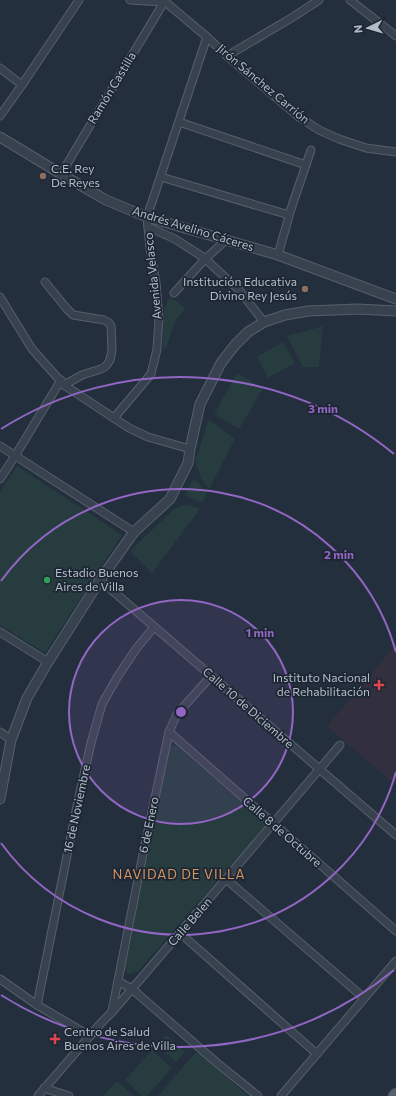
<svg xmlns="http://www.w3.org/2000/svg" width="396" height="1096" font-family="Commissioner,sans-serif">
<rect width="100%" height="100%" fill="#242f3e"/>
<polygon fill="#32303f" points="396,645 396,785 327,726"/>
<g fill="#263c3f">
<polygon points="170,298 178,302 184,307 183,312 176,319 166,349 163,348 164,311 167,301"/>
<polygon points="323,326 319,367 303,367 287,336 306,331"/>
<polygon points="283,342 295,363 268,378 257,357"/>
<polygon points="237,373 263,388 239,429 214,414"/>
<polygon points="209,420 235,439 209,489 201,479 195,460 197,456 208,421"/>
<polygon points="17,466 122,535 45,653 0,625 0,492"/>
<polygon points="194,480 198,482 207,493 203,501 200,502 188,497 185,494 192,481"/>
<polygon points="188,505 200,509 152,573 130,551 174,509 181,506"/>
<polygon points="172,746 177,746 264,821 265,825 264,828 138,971 132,973 128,974 124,969 123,964 168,748"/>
<polygon points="166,1035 185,1052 176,1062 157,1045"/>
<polygon points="152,1050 172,1068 147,1096 142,1096 125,1080"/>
<polygon points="197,1051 197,1052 248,1096 158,1096"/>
<polygon points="117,1081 134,1096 103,1096"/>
</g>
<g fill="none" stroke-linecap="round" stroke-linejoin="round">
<defs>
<g id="minor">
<polyline points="130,0 164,2"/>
<polyline points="163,0 207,37 227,56 299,117 319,130 339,139 366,148 396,152"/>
<polyline points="350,0 396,36"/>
<polyline points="227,56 293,17 319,0"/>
<polyline points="0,68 22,85"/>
<polyline points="0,116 22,85 79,0"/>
<polyline points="179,122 306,165"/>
<polyline points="61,174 164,2"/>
<polyline points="161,177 289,215"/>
<polyline points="148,227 175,239 203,257 239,290 264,322"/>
<polyline points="278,255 291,209 311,150"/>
<polyline points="45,282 67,309 73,315 104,320 109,323 111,326 112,350 110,360 106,366 101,369 82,375 64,385"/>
<polyline points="174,293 205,259 226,240"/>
<polyline points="0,297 32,349 64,385 129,428 148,437 190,449"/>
<polyline points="114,418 151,374 157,349 159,318 156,283 150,248 147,217 207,37"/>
<polyline points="0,446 134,532"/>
<polyline points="0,479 15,456 61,380"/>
<polyline points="100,580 396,835"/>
<polyline points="0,632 48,662"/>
<polyline points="0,732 11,740"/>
<polyline points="169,732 396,931"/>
<polyline points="226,879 364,998"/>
<polyline points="180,933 317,1054"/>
<polyline points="0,979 37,1005 90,1036"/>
<polyline points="118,981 132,989 217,1063 258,1096"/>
<polyline points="37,1005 78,801 91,743 102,704 118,676 136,649 154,627"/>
<polyline points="112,1011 143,854 169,732 177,714 211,676"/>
<polyline points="44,1088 69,1096"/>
<polyline points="38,1096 101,1023 112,1012 132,989 340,745"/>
<polyline points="281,1096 396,961"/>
</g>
<g id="tertiary">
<polyline points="0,137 61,174 106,200 147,217 278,255 396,299"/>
<polyline points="0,799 11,740 27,698 48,662 100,580 134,532 170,499 188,463 190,449 200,404 221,363 235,345 248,332 264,322 285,315 308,311 358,309 396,311"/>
</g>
<polyline id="primary" points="394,1096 396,1094"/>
</defs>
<use href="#minor" stroke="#565f6c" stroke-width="9"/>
<use href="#tertiary" stroke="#565f6c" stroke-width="11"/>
<use href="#primary" stroke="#414a57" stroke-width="13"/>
<use href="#minor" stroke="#38414e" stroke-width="7"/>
<use href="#tertiary" stroke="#38414e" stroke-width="9"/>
<use href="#primary" stroke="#56606e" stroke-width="11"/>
</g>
<circle cx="181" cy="712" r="112" fill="#9266c3" fill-opacity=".12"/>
<g fill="none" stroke="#9266c3" stroke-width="2">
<circle cx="181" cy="712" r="112"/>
<path d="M396 772A223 223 0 0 1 1 843M1 581A223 223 0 0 1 396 652"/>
<path d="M394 970A335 335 0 0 1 1 995M1 429A335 335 0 0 1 394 454"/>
</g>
<g fill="#8d6e63" stroke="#1d2633" stroke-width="1.5">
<circle cx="43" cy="176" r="4"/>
<circle cx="305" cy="289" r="4"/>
</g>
<circle fill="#2e9e5b" stroke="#1d2633" stroke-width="1.5" cx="47" cy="580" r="4"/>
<g fill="#e0444e" stroke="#1d2633" stroke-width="1.5">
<path d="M377 679h4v4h4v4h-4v4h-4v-4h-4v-4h4z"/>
<path d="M53 1033h4v4h4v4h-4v4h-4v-4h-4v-4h4z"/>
</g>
<g text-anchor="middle" stroke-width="3.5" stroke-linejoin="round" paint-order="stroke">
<g font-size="12" fill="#b4bcc9" stroke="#1d2633">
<text transform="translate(263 84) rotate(40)" y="4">Jirón Sánchez Carrión</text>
<text transform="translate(112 88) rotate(-59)" y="4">Ramón Castilla</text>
<text transform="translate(193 229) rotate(17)" y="4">Andrés Avelino Cáceres</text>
<text transform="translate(153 276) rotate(-96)" y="4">Avenida Velasco</text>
<text transform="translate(248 708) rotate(41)" y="4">Calle 10 de Diciembre</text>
<text transform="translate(77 809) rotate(-78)" y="4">16 de Noviembre</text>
<text transform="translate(149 825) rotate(-78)" y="4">6 de Enero</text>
<text transform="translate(282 832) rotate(41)" y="4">Calle 8 de Octubre</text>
<text transform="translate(190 922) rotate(-49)" y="4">Calle Belen</text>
</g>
<g font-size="12" fill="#b4bcc9" stroke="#1d2633" text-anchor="start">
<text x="51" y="173">C.E. Rey<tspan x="51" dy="14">De Reyes</tspan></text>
<text x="297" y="286" text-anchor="end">Institución Educativa<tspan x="297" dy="14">Divino Rey Jesús</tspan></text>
<text x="55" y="577">Estadio Buenos<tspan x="55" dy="14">Aires de Villa</tspan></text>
<text x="370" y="682" text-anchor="end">Instituto Nacional<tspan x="370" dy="14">de Rehabilitación</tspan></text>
<text x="64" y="1036">Centro de Salud<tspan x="64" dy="14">Buenos Aires de Villa</tspan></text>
</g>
<g font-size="13" letter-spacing="1" fill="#d59563" stroke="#1d2633">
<text x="179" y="879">NAVIDAD DE VILLA</text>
</g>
</g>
<circle cx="181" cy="712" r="6" fill="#9266c3" stroke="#1d2633" stroke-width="2"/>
<g font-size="12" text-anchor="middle" font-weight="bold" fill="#9266c3" stroke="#1d2633" stroke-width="3.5" stroke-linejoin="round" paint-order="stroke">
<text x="323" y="413">3 min</text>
<text x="339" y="559">2 min</text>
<text x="260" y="637">1 min</text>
</g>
<g transform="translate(368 28) rotate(265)" stroke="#1d2633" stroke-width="3" paint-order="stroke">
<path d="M0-3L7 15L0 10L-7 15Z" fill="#b4bcc9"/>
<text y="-6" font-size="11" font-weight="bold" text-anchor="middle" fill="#b4bcc9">N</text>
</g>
</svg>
